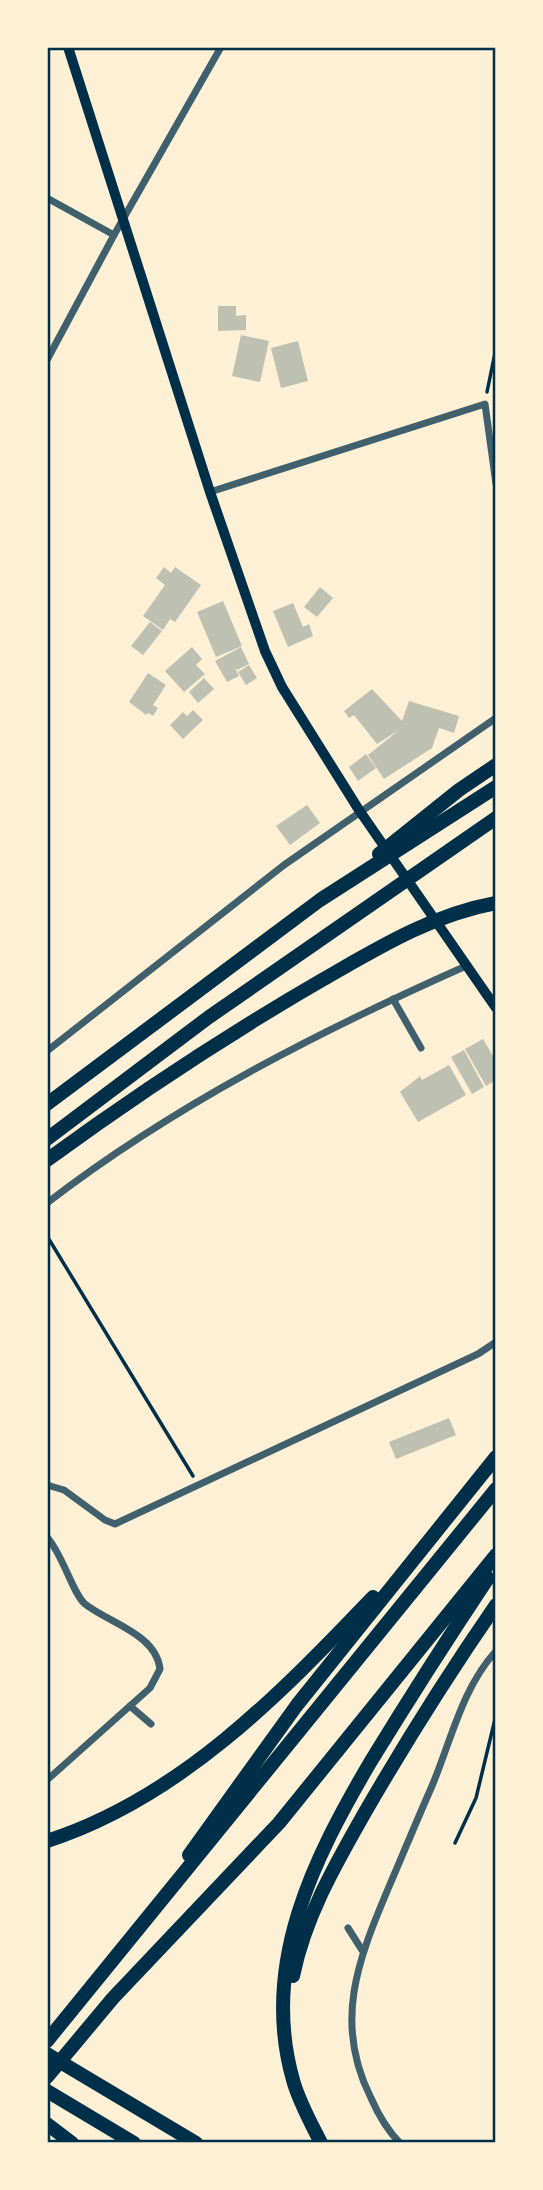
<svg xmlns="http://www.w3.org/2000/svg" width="543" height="2190" font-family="'Varela Round',sans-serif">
<rect width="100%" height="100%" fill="#fdf0d5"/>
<g fill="#bec0b2">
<polygon points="218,306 236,306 236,316 246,315 246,330 218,331"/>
<polygon points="241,335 269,341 260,382 232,376"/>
<polygon points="298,341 308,381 281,388 271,348"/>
<polygon points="164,567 171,573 175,567 201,585 175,622 170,619 163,630 143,616 165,585 156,578"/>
<polygon points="320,587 333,598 317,617 304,607"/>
<polygon points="223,601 242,646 216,657 197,612"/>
<polygon points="293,603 303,627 309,624 313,636 288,647 273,611"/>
<polygon points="150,622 162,631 143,655 131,646"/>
<polygon points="192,647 202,659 196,665 205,674 184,692 165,671"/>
<polygon points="241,647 249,664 237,670 234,666 239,676 227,682 215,661"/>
<polygon points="249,665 257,678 246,685 238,672"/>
<polygon points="148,673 166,685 153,705 158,708 153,716 148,713 146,715 129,702"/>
<polygon points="204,678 214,689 198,703 189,692"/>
<polygon points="372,689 402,721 409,701 459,716 454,733 439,728 432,748 384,779 368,755 399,730 377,744 354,715 349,718 344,711"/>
<polygon points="193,710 203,720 183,739 170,725 183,712 187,716"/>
<polygon points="366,754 376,768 358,781 349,767"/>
<polygon points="307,805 320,823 290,845 276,826"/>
<polygon points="483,1039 496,1061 496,1080 486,1086 465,1049"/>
<polygon points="464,1050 484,1087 472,1094 451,1057"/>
<polygon points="449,1065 466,1095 418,1122 400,1092 420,1076 422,1080"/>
<polygon points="449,1418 456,1435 396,1459 389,1442"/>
</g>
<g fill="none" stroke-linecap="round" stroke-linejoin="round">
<g stroke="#003049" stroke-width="3.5">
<polyline points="487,392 496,348"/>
<polyline points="47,1236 193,1476"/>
<polyline points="455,1843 476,1798 496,1715"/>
</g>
<g stroke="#3f606c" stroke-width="7">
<polyline points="47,198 114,235"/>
<polyline points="47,360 114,235 221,47"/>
<polyline points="210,492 485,404 496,484"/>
<polyline points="393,999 421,1048"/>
<polyline points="47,1051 284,865 496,718"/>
<path d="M47 1203C174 1105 320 1031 466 966"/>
<polyline points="47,1485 64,1490 105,1520 115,1524 478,1354 496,1342"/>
<path d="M47 1537C63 1555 73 1594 85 1604 109 1623 156 1634 160 1669L150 1688 47 1780"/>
<polyline points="130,1706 151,1724"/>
<polyline points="348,1928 362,1950"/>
<path d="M400 2143C388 2131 378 2114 371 2098 333 2023 358 1960 388 1889 403 1854 417 1820 432 1786 451 1741 462 1688 496 1651"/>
</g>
<polyline stroke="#003049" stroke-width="10" points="68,47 210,492 265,651 282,687 359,810 496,1008"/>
<g stroke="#003049" stroke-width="14">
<polyline points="379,854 459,790 496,765"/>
<polyline points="47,1104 320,900 496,787"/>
<polyline points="47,1139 209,1017 496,818"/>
<path d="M47 1160C136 1095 227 1035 322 980 378 948 431 915 496 903"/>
<path d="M47 1841C180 1798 279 1695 373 1597"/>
<polyline points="189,1855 297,1705 496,1457"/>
<path d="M293 1976C305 1917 335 1865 364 1814 405 1743 449 1673 496 1605"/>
<polyline points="47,2041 496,1489"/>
<polyline points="47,2054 196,2143"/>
<polyline points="47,2077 113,1998 279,1823 496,1555"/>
<polyline points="47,2091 134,2143"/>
<polyline points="47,2124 72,2143"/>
<path d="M321 2143C311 2123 299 2102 293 2080 260 1964 314 1858 371 1761 409 1699 448 1638 488 1578"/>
</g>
</g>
<rect width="543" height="2190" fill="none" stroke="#fdf0d5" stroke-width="98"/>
<rect x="49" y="49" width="445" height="2092" fill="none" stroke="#003049" stroke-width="2.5"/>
</svg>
